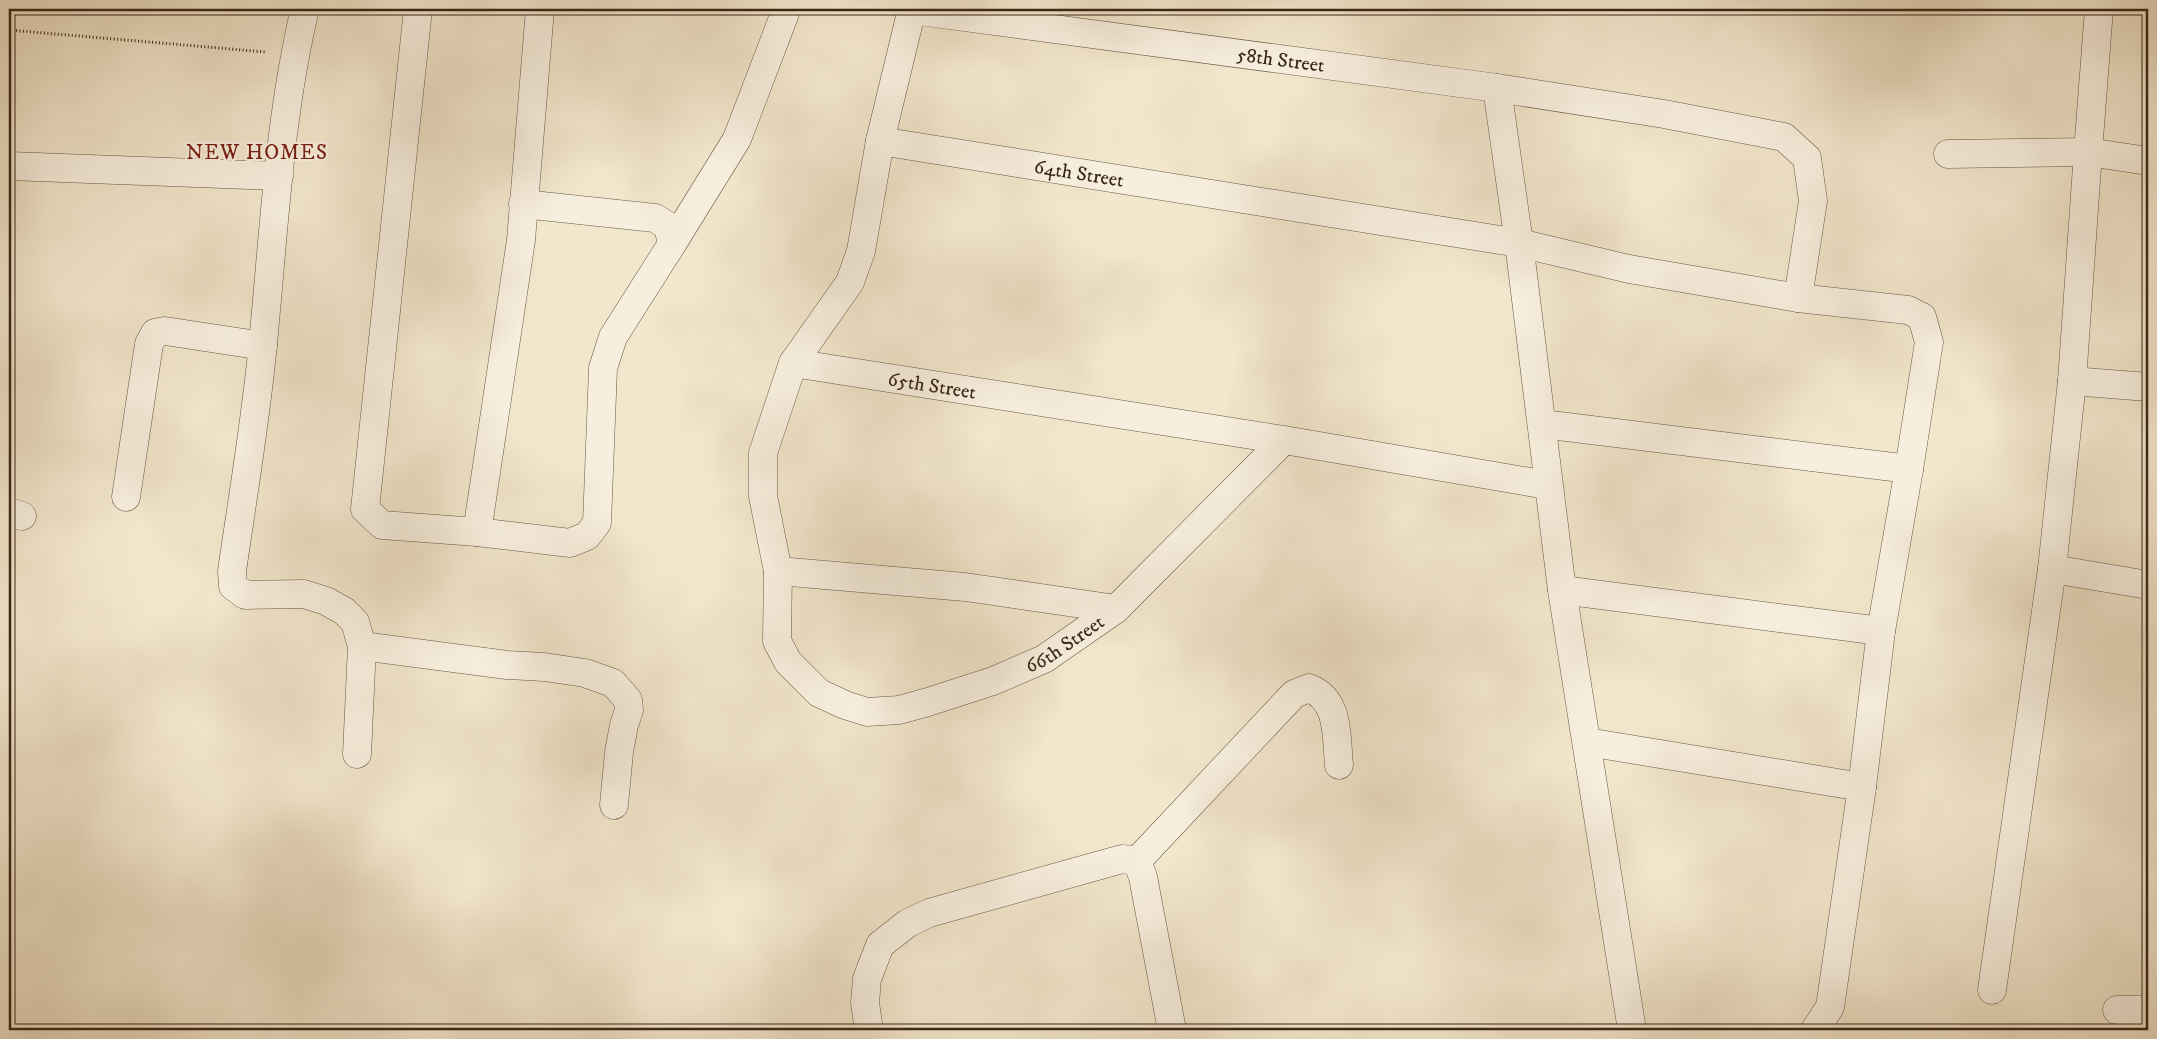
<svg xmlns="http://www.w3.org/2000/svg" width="2157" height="1039" font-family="'IM FELL DW Pica',serif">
<rect width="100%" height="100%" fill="#f2e6cc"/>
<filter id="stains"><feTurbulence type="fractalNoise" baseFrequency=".004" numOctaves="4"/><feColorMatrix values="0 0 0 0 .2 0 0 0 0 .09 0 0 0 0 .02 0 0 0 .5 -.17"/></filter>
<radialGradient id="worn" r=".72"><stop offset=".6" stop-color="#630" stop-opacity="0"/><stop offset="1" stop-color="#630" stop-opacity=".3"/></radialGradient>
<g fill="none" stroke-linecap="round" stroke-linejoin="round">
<defs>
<g id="minor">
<path d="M305 9C279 118 274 231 263 343 256 419 243 495 232 571L233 586 245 595 304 594 326 601 344 611 355 622 362 646 357 754"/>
<polyline points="418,9 365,509 382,525 477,532 570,543 587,536 597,523 603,368 613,337 672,244 668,226 655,218 523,204"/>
<polyline points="2099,9 2088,152 2148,161"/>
<path id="s1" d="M912 10 1497 88 1519 243 1562 590 1632 1030"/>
<polyline points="1497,88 1664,114 1784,137 1807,158 1813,201 1798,298"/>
<polyline points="880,141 912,9"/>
<polyline points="1948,154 2088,152 2072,381 2052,569 1992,990"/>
<polyline points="9,166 279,176"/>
<polyline points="672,244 737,139 785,13 783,9"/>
<path id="s2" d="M793 363 850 282 861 251 880 141 1519 243 1629 269 1798 298 1908 310 1922 317 1929 342 1909 469 1542 424"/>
<polyline points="2072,381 2148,387"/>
<path id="s3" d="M1284 440 793 363 763 453V496L778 571 777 641 788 662 819 693 845 705 867 712 899 710 928 702 993 681 1044 659 1116 609 1284 440 1547 485"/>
<polyline points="126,497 149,344 155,333 165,331 263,346"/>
<polyline points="9,512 22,516"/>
<polyline points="477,532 521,240 540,9"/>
<polyline points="2052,569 2148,585"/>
<polyline points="778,571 965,587 1116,609"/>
<polyline points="1562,590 1881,631"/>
<polyline points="362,646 507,665 544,667 585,673 613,683 628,700 629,710 624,725 619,752 614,805"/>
<polyline points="1587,742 1862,787"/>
<path d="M1137 861 1294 694 1309 688C1340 700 1336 736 1339 765"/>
<polyline points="2117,1010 2148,1010"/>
<polyline points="869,1030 865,1003 867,979 880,945 908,923 929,913 1122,859 1137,861 1143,877 1172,1030"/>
<polyline points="1815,1030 1830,1007 1862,787 1881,631 1909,469"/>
</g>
</defs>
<use href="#minor" stroke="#685644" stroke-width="29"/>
<polyline stroke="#3a2617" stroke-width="3" stroke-dasharray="1 2.5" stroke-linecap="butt" points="9,30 266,52"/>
<use href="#minor" stroke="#f7efde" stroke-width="28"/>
</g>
<g text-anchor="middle" stroke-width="4.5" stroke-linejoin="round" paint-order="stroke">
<g font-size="20" fill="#3a2617" stroke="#f7efde">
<text dy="7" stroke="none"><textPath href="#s1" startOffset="372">58th Street</textPath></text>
<text dy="7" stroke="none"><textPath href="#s2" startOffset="445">64th Street</textPath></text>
<text transform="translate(932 385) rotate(9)" y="7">65th Street</text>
<text dy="7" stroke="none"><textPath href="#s3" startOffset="1112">66th Street</textPath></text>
</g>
<g font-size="21" letter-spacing="1" fill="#7a1f14" stroke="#f7efde">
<text x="257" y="159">NEW HOMES</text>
</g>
</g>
<rect width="2157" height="1039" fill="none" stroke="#f2e6cc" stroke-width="30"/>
<rect x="10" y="10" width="2137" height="1019" fill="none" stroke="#3a2617" stroke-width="2.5"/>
<rect x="15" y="15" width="2127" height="1009" fill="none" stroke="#3a2617"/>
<rect width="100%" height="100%" filter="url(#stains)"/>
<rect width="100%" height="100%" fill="url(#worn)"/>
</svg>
